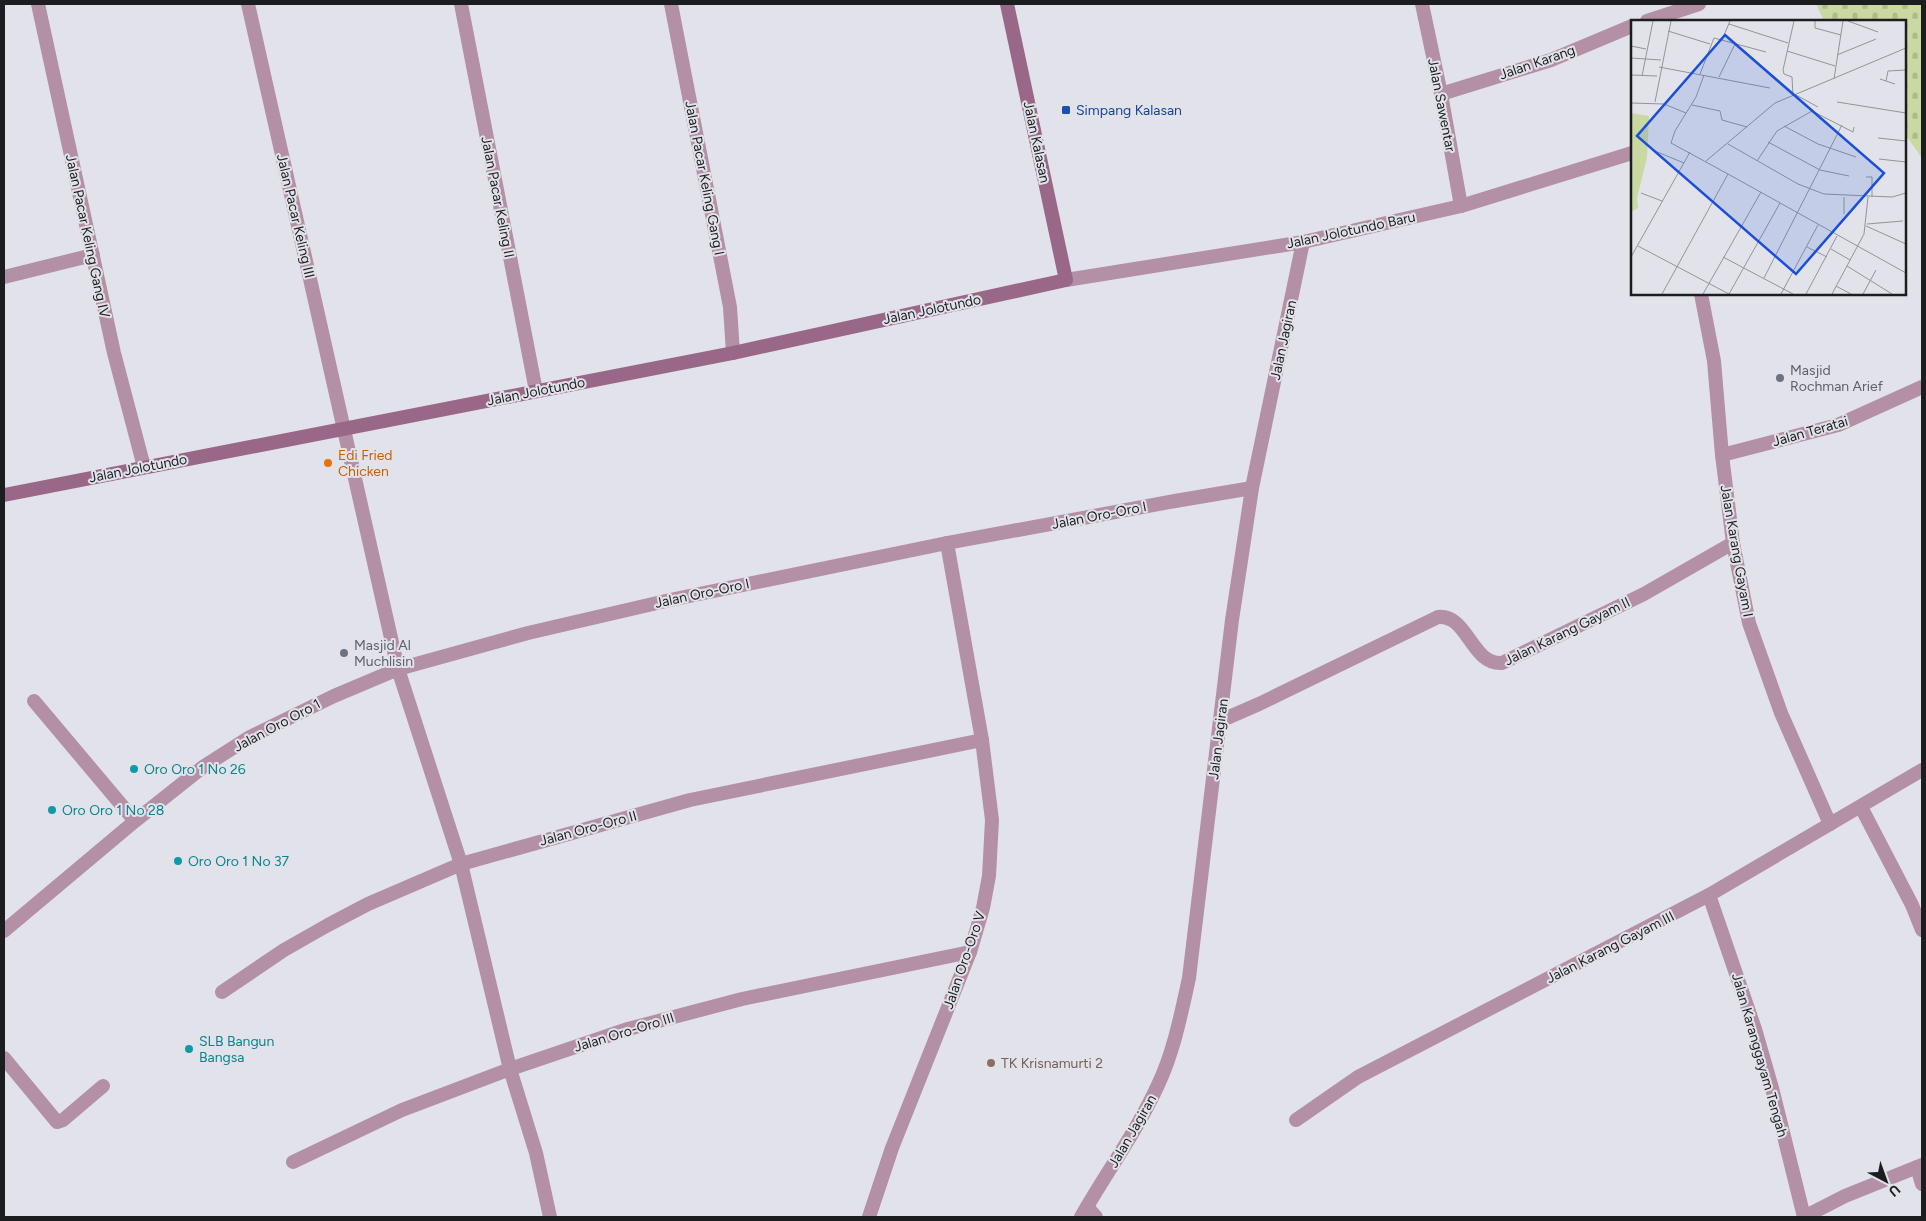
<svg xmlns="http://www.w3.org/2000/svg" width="1926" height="1221" font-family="Figtree,sans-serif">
<defs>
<pattern id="cemetery-stones" width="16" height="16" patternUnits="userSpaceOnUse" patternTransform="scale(1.25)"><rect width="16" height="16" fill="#cad9a2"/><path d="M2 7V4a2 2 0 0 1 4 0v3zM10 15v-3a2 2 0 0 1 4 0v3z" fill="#adba8b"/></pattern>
</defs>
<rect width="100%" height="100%" fill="#e2e3ea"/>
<polygon fill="url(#cemetery-stones)" points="1816,4 1922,4 1922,158 1905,134 1905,21 1824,21"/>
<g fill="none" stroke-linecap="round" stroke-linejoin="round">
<g stroke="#b390a5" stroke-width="14">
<polyline points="38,4 114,353 144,467"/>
<polyline points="248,4 398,669 461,864 510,1069 536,1153 550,1217"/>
<polyline points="461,4 536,391"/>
<polyline points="671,4 730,307 733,353"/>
<polyline points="1647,21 1699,4"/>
<polyline points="1441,94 1551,60 1632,26"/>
<polyline points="1461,206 1632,153"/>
<polyline points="4,277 93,255"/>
<polyline points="1701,294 1714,361 1722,455 1733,543 1749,623 1781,713 1830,824"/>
<polyline points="1722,455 1838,425 1922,387"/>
<polyline points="34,701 135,821"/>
<path d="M1220 721 1259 704 1438 617C1468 614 1471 665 1502 663L1644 594 1733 543"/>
<polyline points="1861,807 1912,905 1922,930"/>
<polyline points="1709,895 1755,1029 1772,1088 1804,1217"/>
<polyline points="4,931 135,821 203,767 250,737 334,696 398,669 528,633 670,600 947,543 1175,501 1252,488"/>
<polyline points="222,992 284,950 328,925 368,904 461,864 690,800 982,740"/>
<polyline points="4,1058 57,1122 63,1120 103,1086"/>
<polyline points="1296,1120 1358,1077 1709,895 1922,770"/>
<polyline points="293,1162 402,1110 510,1069 628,1029 742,999 970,952"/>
<polyline points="1917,1167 1922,1184"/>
<polyline points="1087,1207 1096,1217"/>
<polyline points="869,1217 892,1148 970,952 983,908 989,876 992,820 982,740 947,543"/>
<polyline points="1804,1217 1845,1196 1922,1165"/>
</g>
<g stroke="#b390a5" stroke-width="14">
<polyline points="1066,280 1303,242 1461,206 1441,94 1422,4"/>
<path d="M1081 1217C1106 1173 1137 1131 1158 1085 1174 1051 1181 1014 1189 978L1232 620 1252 488 1303 242"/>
</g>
<polyline stroke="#996787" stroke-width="14" points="4,495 733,353 1066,280 1007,4"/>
</g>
<rect fill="#1a4fb4" stroke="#e2e3ea" stroke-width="2" x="1061" y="105" width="10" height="10" rx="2.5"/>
<g fill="#6b7280" stroke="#e2e3ea" stroke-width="2">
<circle cx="1780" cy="378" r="5"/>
<circle cx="344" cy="653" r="5"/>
</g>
<circle fill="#e8710a" stroke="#e2e3ea" stroke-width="2" cx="328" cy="463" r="5"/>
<g fill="#0f9aa8" stroke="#e2e3ea" stroke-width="2">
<circle cx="134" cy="769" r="5"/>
<circle cx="52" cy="810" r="5"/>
<circle cx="178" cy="861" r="5"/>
<circle cx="189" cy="1049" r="5"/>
</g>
<circle fill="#8d6e63" stroke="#e2e3ea" stroke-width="2" cx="991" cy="1063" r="5"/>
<g text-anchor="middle" stroke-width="4" stroke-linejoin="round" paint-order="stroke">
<g font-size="14" fill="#1c1d1f" stroke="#e2e3ea">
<text transform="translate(1537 62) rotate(-19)" y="5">Jalan Karang</text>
<text transform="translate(1442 105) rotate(79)" y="5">Jalan Sawentar</text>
<text transform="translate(1037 142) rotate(78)" y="5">Jalan Kalasan</text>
<text transform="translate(705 178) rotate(79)" y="5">Jalan Pacar Keling Gang I</text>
<text transform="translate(498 197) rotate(79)" y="5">Jalan Pacar Keling II</text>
<text transform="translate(296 216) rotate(77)" y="5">Jalan Pacar Keling III</text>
<text transform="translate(1351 230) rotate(-12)" y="5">Jalan Jolotundo Baru</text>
<text transform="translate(88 236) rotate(78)" y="5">Jalan Pacar Keling Gang IV</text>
<text transform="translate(932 309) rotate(-12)" y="5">Jalan Jolotundo</text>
<text transform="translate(1283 340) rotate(-78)" y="5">Jalan Jagiran</text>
<text transform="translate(536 391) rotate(-11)" y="5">Jalan Jolotundo</text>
<text transform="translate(1810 431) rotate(-16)" y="5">Jalan Teratai</text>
<text transform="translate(138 468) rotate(-11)" y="5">Jalan Jolotundo</text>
<text transform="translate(1099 515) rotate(-11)" y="5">Jalan Oro-Oro I</text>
<text transform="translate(1737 551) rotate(80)" y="5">Jalan Karang Gayam I</text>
<text transform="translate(702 593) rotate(-12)" y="5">Jalan Oro-Oro I</text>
<text transform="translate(1567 631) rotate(-26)" y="5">Jalan Karang Gayam II</text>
<text transform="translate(277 725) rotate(-28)" y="5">Jalan Oro Oro 1</text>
<text transform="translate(1218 739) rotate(-83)" y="5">Jalan Jagiran</text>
<text transform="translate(588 828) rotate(-15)" y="5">Jalan Oro-Oro II</text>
<text transform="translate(1610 947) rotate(-27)" y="5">Jalan Karang Gayam III</text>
<text transform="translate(964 960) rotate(-71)" y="5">Jalan Oro-Oro V</text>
<text transform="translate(624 1032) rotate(-17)" y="5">Jalan Oro-Oro III</text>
<text transform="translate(1760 1055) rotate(74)" y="5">Jalan Karanggayam Tengah</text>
<text transform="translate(1132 1131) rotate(-60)" y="5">Jalan Jagiran</text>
</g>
<g font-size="14" fill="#164399" stroke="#e2e3ea" text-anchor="start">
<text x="1076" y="115">Simpang Kalasan</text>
</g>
<g font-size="14" fill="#5b616d" stroke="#e2e3ea" text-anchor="start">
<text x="1790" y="375">Masjid<tspan x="1790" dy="16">Rochman Arief</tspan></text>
<text x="354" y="650">Masjid Al<tspan x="354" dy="16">Muchlisin</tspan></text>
</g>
<g font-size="14" fill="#c56008" stroke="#e2e3ea" text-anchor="start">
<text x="338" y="460">Edi Fried<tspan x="338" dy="16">Chicken</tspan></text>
</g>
<g font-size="14" fill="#0d838f" stroke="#e2e3ea" text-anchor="start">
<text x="144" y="774">Oro Oro 1 No 26</text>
<text x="62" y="815">Oro Oro 1 No 28</text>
<text x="188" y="866">Oro Oro 1 No 37</text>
<text x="199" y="1046">SLB Bangun<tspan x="199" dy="16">Bangsa</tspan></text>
</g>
<g font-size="14" fill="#785e54" stroke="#e2e3ea" text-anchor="start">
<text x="1001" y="1068">TK Krisnamurti 2</text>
</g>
</g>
<g transform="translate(1631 20)">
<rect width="275" height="275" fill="#e2e3ea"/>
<path d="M0 93 18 96 16 138 6 178 7 188 0 192Z" fill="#cad9a2"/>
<path fill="none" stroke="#939499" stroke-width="1" d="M184 1V8L210 15M217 1 247 12M98 4 157 23M37 11 79 24M91 20 99 1M0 26 15 29M156 31 204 46M206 35 245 19M0 38 30 40M28 47 139 68M69 54 83 18 135 32M0 55 26 56M73 55 65 77 44 111 40 123 97 154M11 56 22 1M88 57 104 24M203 59 212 1M249 59 264 64M255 61 257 51 275 50M165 75 187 87M162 76 161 57 153 54 152 50 163 1M24 82 40 1M206 82 275 93M0 83 33 84 55 93M61 85 89 91 91 100 116 107M153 106 187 124 225 137M247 118 275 121M137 122 189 150 218 156M97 124 167 164 193 174 261 177 275 173M24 131 53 143M248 139 275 142M75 141 144 83 275 28M126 141 146 111 181 91 222 112 223 107M235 157H241V177M10 173 31 181M213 194V177M236 204 272 201M235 206 275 224M7 226 98 274M176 227 196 237M200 229 219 240M0 237 59 132M92 237 162 274M216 246 261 274M133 258 211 105M205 266 220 274M31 274 97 154 275 253M72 274 130 172M98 274 149 183M150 274 187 205M175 274 206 216M201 274 233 214 237 177M232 274 245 250"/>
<path fill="#1d4ed8" fill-opacity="0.15" stroke="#1d4ed8" stroke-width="2.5" d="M94 15 253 153 165 254 6 116Z"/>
<rect width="275" height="275" fill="none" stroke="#1c1d1f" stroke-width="2.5"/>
</g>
<rect width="1926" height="1221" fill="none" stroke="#1c1d1f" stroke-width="10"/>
<g transform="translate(1886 1181) rotate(139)" stroke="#e2e3ea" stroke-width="4" paint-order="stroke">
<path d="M0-4L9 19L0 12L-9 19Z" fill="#1c1d1f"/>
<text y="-8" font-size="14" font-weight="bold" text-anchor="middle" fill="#1c1d1f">U</text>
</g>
</svg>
